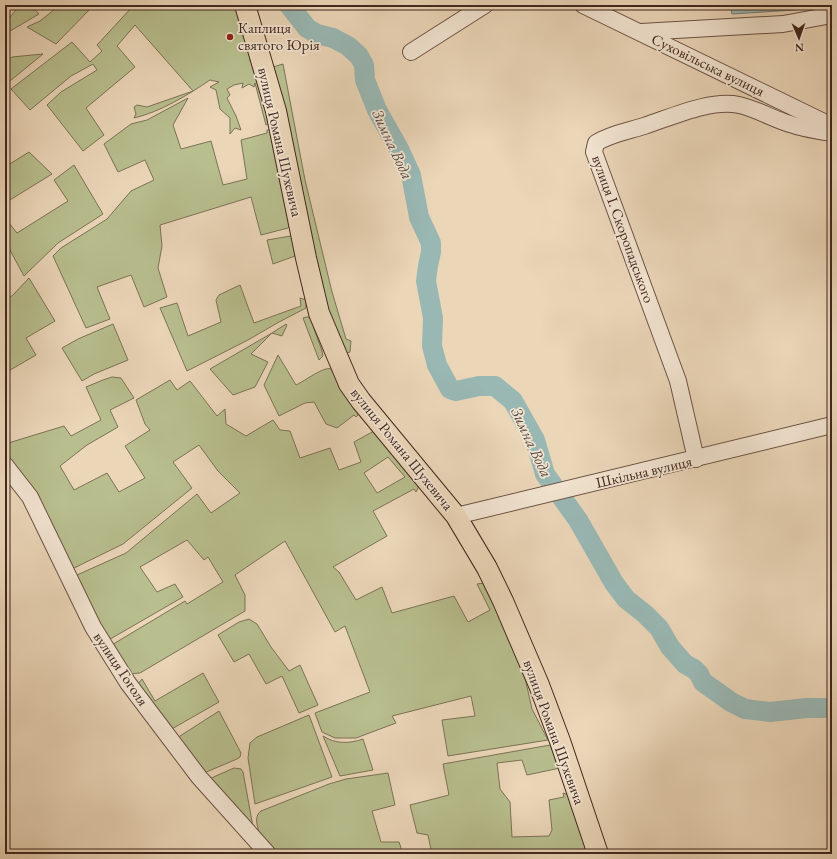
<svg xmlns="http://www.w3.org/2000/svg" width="837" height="859" font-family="'EB Garamond',serif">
<rect width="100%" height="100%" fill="#ebd6b8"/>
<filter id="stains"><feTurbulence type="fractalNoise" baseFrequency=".005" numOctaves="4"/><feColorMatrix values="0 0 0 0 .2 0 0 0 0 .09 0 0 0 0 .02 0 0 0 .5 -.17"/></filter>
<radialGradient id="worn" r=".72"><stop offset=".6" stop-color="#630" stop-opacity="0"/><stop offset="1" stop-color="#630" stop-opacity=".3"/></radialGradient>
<g fill="#b8be8e" stroke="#7c7256" fill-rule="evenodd">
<polygon points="20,5 31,5 39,14 5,34 5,23"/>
<polygon points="60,5 94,5 56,44 27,27 40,21"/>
<path d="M132 5H237L252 45 250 61 252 59 270 123 266 125 255 83 254 87 249 84 242 88 243 83 234 85 227 89 230 95 227 98 236 116 241 130 235 128 230 134V118L220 109 216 90 210 87 219 82 210 80C188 95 160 112 134 118L136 114 134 107 137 105 147 107 193 91 135 25 117 46 135 67 86 108 104 135 83 151 47 105 61 92 97 70 93 64 71 76 30 110 11 89 72 42 90 62 102 51 97 45 133 6Z"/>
<polygon points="43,54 5,85 5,62 12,57"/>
<polygon points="283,64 305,180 332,292 346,339 351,341 350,352 345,354 327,311 273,67"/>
<polygon points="188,98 173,125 181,149 211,141 223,185 247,179 241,140 267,133 267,130 271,130 290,226 288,228 261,235 251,197 160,225 162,246 158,268 167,297 144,307 131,275 97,287 110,319 86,328 53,256 61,248 107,219 131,191 154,180 145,160 118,172 104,144 131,124 147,120"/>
<polygon points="29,152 52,174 5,203 5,159 8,165"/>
<polygon points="74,165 103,214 58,243 24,276 5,241 5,218 17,233 68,201 54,180"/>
<polygon points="291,236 293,238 296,254 295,256 273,264 267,240"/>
<polygon points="29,278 55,321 26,338 36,355 5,373 5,301 13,295"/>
<polygon points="240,285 254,323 301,306 300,298 306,300 306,308 279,322 248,340 187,371 160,308 177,303 188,336 221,322 216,300 219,295"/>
<polygon points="306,317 309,317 311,320 322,351 323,356 319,360 303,318"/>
<polygon points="113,324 128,360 94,374 82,381 62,348 78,339"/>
<polygon points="286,324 287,325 282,336 272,333 251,354 268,362 255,387 233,395 210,369 272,333"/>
<path d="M278 355 296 385C305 381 324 366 331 369L358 411V415L356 417 354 415 337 428 326 424 314 402 305 403 279 416 264 385Z"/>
<path d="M112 377 121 378 134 398 110 410 118 427 87 445 60 466 74 490 107 473 119 492 145 478 125 446 150 430 145 424 136 400 170 380 177 390 190 381 217 416 225 409 226 424 246 436 273 420 280 430 290 431 300 458 330 448 339 470 361 462 354 442 374 431 419 486 416 492 414 489 373 511 387 536 333 567 339 572 356 600 382 587 392 613 454 596 468 622 490 610 477 584 484 583 486 585 523 669 532 709 548 740 448 756 442 720 475 716 471 696 392 716 396 723 356 738H335L322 732 315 713 370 692 345 626 335 632 285 541 235 575 245 595V611L140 673 129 674 113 645 115 643 185 601 187 604 223 582 208 557 204 560 187 540 140 567 157 592 175 584 183 597 112 638 108 639 75 577 77 575 126 553 197 494 211 513 240 493 218 471 199 445 173 462 192 488 123 544 70 570 5 460V444L64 426 71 436 101 420 86 387 103 380ZM388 457 405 477 377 493 364 473Z"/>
<polygon points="249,619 257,624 271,647 289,671 300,665 318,705 299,713 282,676 266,684 249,654 234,662 218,635 239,622"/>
<polygon points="203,673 219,702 170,730 138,684 142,679 155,701"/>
<polygon points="219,711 241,753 240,757 237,759 204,773 177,738"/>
<polygon points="309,715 332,777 255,804 248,758 250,743 257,737"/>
<path d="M323 736C336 744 348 744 363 739L373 770 340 776Z"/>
<polygon points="550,745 560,768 527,775 522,760 497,763 500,789 510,802 512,837 549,836 552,830 549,800 564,797 563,793 569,795 589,854 480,854 478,849 461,854 432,854 428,835 417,833 410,805 449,795 443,764"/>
<polygon points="234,768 241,769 243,772 254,832 209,779"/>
<path d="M388 773 395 805 372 811 381 842H399L403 854H271C265 845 249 819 261 811L329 784 346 779Z"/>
</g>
<polygon fill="#99b8b4" stroke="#767e78" points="730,5 831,5 826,8 732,14"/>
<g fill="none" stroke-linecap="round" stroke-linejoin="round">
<polyline stroke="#6d7069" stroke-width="1" points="735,5 737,9 803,5"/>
<polyline stroke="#99b8b4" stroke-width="20" points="289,5 307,28 317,34 333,38 348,46 359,56 364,65 365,80 377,110 399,149 411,175 419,217 431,243 431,252 428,266 426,281 433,318 432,346 437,365 450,389 456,391 479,386 495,386 513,401 535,440 545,474 578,520 614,583 626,599 645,614 659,628 670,647 685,664 694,669 699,674 703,682 731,702 745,709 770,712 807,708 832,708"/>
<defs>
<g id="minor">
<polyline points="583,5 832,126"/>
<polyline points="641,32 783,24 832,15"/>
<polyline points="411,52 485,5"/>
<path d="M696 459 678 381 594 152 596 143C610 134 628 131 644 126 672 117 710 99 739 105 757 109 773 119 790 124 804 129 818 131 832 133"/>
<polyline points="5,465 30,497 93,627 128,683 199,777 268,854"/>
<polyline points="456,516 832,425"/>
</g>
<polyline id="major" points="245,5 276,111 306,258 319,313 349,384 361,401 456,516 487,568 503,601 539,685 560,741 598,854"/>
</defs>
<use href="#minor" stroke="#6c5344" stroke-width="18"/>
<use href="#major" stroke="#41271e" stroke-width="22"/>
<use href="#minor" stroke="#f2e4d1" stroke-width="16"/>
<use href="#major" stroke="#ebd6b8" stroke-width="20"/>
</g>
<circle fill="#8f2418" stroke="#f2e4d1" stroke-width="1.5" cx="230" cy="37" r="4"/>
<g text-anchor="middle" stroke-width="3.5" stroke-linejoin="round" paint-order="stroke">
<g font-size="15" fill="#41271e" stroke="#f2e4d1" text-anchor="start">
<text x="238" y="33">Каплиця<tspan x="238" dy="17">святого Юрія</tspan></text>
</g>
<g font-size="15" fill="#41271e" stroke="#f2e4d1">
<text transform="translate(708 65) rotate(26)" y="5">Суховільська вулиця</text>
<text transform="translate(280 142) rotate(77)" y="5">вулиця Романа Шухевича</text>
<text transform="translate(623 229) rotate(70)" y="5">вулиця І. Скоропадського</text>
<text transform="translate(402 449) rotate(51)" y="5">вулиця Романа Шухевича</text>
<text transform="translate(644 472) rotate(-13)" y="5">Шкільна вулиця</text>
<text transform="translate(121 669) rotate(56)" y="5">вулиця Гоголя</text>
<text transform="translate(554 732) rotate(70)" y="5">вулиця Романа Шухевича</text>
</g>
<g font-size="16" font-style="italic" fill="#574b44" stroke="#f2e4d1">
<text transform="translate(393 144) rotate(65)" y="6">Зимна Вода</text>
<text transform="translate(532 442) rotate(65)" y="6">Зимна Вода</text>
</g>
</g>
<rect width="837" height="859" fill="none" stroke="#ebd6b8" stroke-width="20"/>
<rect x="6" y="6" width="825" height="847" fill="none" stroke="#41271e" stroke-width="2"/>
<rect x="10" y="10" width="817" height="839" fill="none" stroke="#41271e"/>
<g transform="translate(799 38) rotate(178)" stroke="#f2e4d1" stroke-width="3" paint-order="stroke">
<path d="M0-3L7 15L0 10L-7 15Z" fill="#41271e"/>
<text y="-6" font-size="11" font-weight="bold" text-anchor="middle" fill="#41271e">N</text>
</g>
<rect width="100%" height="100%" filter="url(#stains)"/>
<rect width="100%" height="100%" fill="url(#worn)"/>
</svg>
